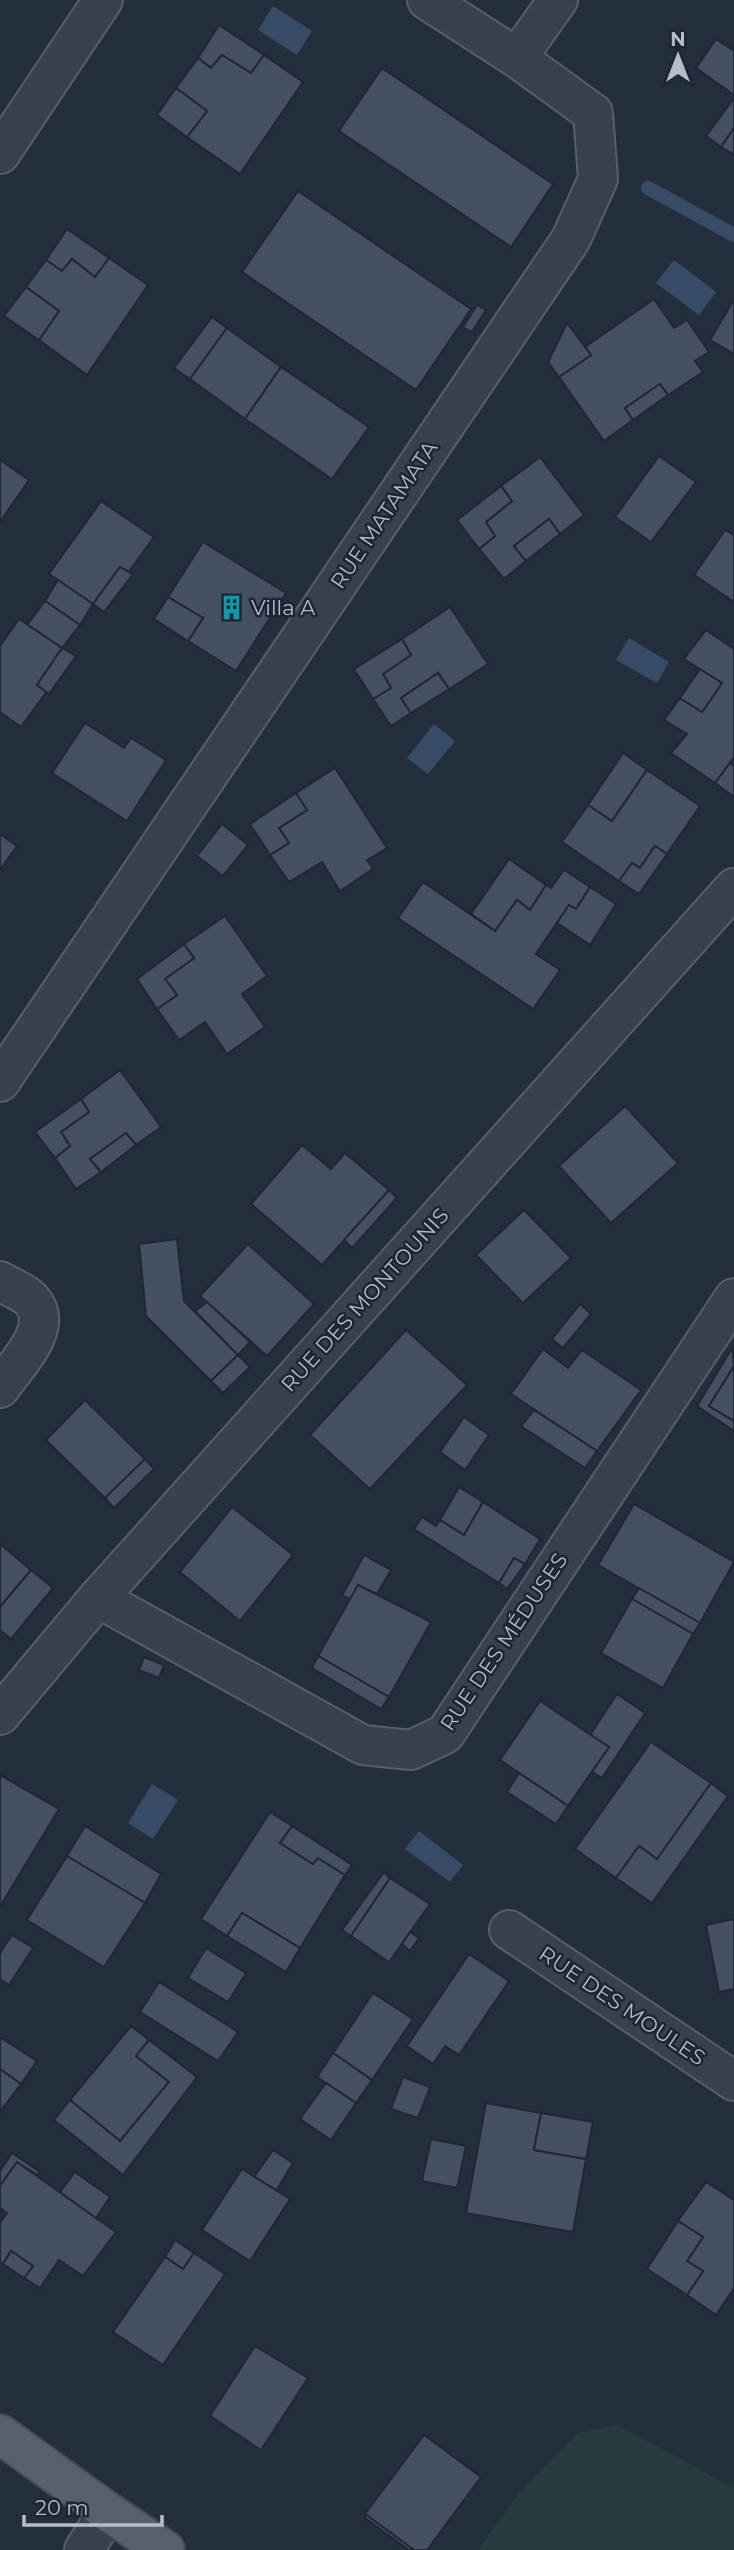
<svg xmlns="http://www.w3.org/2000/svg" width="734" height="2550" font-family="Montserrat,sans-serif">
<rect width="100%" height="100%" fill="#242f3e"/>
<polygon fill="#263c3f" points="618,2425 734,2488 734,2550 478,2550 517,2496 577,2433"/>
<g fill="#394c67">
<polygon points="273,6 312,31 297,55 258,30"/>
<polygon points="674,260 716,292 699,315 656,283"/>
<polygon points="629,638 669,662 657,683 616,660"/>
<polygon points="434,724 455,741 428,774 407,758"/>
<polygon points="152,1784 178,1800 153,1839 128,1823"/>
<polygon points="419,1831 463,1865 450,1882 405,1849"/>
</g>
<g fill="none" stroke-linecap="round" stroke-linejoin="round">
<polyline stroke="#394c67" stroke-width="14" points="648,188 734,235"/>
</g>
<g fill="#455162" stroke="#1f2835" stroke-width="2">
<polygon points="219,25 264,55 251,73 222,55 211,68 198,58"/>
<polygon points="716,39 734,51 734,95 696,68"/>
<polygon points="222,55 251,73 264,55 303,82 240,174 187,137 207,111 176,88 198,58 211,68"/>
<polygon points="382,68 553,184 511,247 339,131"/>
<polygon points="176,88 207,111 187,137 157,115"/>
<polygon points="734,98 734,128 721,147 706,136"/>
<polygon points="734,128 734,155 721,147"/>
<polygon points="298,191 471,309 416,390 242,272"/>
<polygon points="67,229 109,258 95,277 72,259 62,271 46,260"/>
<polygon points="109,258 148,285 87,375 39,340 59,311 26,287 46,260 62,271 72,259 95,277"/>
<polygon points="26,287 59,311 39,340 4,316"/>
<polygon points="654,299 674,328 687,320 709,352 695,361 703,372 668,395 660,384 625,408 633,420 604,441 559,377 591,355 585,347"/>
<polygon points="733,301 734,301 734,354 710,340"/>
<polygon points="477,305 486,310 472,332 463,327"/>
<polygon points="212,317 227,328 190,379 174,368"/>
<polygon points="567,323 591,355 559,377 548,362"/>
<polygon points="227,328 281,367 245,419 190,379"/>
<polygon points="281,367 369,427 332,479 245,419"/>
<polygon points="660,384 668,395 633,420 625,408"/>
<polygon points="659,456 696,482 651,542 615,517"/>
<polygon points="540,457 584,515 560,534 549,519 514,546 526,561 504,579 479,549 495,536 486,522 512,501 501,486"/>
<polygon points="0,460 29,480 0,522"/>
<polygon points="501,486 512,501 486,522 495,536 479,549 457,520"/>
<polygon points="101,501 154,537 128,573 120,567 93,604 49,574"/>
<polygon points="549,519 560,534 526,561 514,546"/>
<polygon points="725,530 734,535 734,602 694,575"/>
<polygon points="203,542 286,593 236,671 188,641 203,618 168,597"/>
<polygon points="120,567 133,574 104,612 93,604"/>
<polygon points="58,580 93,604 80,625 45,601"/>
<polygon points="168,597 203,618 188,641 154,619"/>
<polygon points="45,601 80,625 62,648 27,625"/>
<polygon points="450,607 488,664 449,689 438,673 401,698 411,713 391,726 373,699 391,688 383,674 411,655 402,639"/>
<polygon points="19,619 62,648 37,685 47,691 21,727 0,712 0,646"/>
<polygon points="706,630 734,649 734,757 715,783 671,753 687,734 664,720 680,698 702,712 722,683 684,659"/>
<polygon points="402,639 411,655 383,674 391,688 373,699 354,669"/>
<polygon points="62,648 76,656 49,694 37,685"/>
<polygon points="700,669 722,683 702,712 680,698"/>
<polygon points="438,673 449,689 411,713 401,698"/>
<polygon points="85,723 124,748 131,738 166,760 127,821 52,773"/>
<polygon points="623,753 647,770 612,821 588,805"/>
<polygon points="730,763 734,766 734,797 715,783"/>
<polygon points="335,768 387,848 367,860 373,869 340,891 322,862 289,882 270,855 289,843 279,828 307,810 296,793"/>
<polygon points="647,770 700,806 667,854 655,846 640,868 632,863 619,881 562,842 588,805 612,821"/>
<polygon points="296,793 307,810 279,828 289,843 270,855 250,824"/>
<polygon points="222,824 248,845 223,876 197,856"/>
<polygon points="0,834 17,846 0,870"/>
<polygon points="655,846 667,854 639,894 619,881 632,863 640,868"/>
<polygon points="509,859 546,885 530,910 517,900 495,931 471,914"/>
<polygon points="564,870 590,887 576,909 569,905 536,954 560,970 533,1009 398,918 423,882 495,931 517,900 530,910 546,885 551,888"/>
<polygon points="590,887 616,904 590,945 557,923 537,954 536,954 569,905 576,909"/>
<polygon points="225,916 267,976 242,994 265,1027 227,1054 205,1022 179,1040 157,1009 177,995 165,979 194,958 184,944"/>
<polygon points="184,944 194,958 165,979 177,995 157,1009 137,979"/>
<polygon points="120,1070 161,1127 136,1145 126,1133 90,1159 101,1172 76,1189 55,1158 70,1146 61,1132 89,1112 81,1099"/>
<polygon points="81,1099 89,1112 61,1132 70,1146 55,1158 35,1132"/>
<polygon points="625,1106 678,1163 611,1223 559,1166"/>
<polygon points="126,1133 136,1145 101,1172 90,1159"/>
<polygon points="302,1145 331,1169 345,1153 389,1190 322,1265 251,1204"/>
<polygon points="389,1190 397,1198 352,1248 344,1240"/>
<polygon points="524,1210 571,1258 523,1303 476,1255"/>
<polygon points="177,1239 184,1301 238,1355 211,1381 146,1316 139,1244"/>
<polygon points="248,1244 314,1304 267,1356 200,1296"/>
<polygon points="207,1302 250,1342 238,1355 195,1311"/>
<polygon points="580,1304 591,1314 563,1348 552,1339"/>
<polygon points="406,1330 467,1385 370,1489 310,1435"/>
<polygon points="732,1348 734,1366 709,1406 734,1421 734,1431 697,1406"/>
<polygon points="543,1349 568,1368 582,1350 641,1390 597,1451 511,1394"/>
<polygon points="238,1355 250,1367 223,1393 211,1381"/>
<polygon points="734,1366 734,1421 709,1406"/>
<polygon points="85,1400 145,1459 105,1498 46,1440"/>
<polygon points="534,1410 597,1451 585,1468 521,1426"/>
<polygon points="464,1417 489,1435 465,1470 440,1452"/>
<polygon points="145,1459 154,1469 114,1508 105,1498"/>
<polygon points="459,1487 483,1502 464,1535 440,1520"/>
<polygon points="483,1502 540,1539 525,1564 514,1558 499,1583 414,1529 422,1517 436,1526 440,1520 464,1535"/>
<polygon points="634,1504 734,1562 700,1623 598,1565"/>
<polygon points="232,1507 293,1555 240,1621 180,1572"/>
<polygon points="0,1544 31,1570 0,1607"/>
<polygon points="364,1555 391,1570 377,1594 358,1585 351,1599 342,1596"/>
<polygon points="514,1558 525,1564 507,1589 499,1583"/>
<polygon points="31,1570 53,1588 11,1639 0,1630 0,1607"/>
<polygon points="358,1585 431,1622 389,1697 318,1656"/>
<polygon points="639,1588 700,1623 693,1634 632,1599"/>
<polygon points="632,1599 693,1634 663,1688 601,1653"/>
<polygon points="318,1656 389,1697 381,1709 312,1668"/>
<polygon points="144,1657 164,1665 159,1678 139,1670"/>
<polygon points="617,1694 645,1713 602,1778 592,1772 609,1747 590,1735"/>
<polygon points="540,1701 609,1747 568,1806 500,1760"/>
<polygon points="651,1742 711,1783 657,1859 639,1846 616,1878 575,1849"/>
<polygon points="519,1773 568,1806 556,1824 507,1792"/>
<polygon points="0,1775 59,1809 1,1905 0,1904"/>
<polygon points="711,1783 728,1796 652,1903 616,1878 639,1846 657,1859"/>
<polygon points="270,1812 292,1826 280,1843 313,1864 318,1858 345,1875 300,1948 242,1913 227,1936 201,1919"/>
<polygon points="85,1826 161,1874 145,1903 67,1856"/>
<polygon points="292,1826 352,1865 345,1875 318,1858 313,1864 280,1843"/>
<polygon points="67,1856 145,1903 104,1967 27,1920"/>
<polygon points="384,1872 390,1878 351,1936 342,1930"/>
<polygon points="390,1878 430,1904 389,1962 351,1936"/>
<polygon points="242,1913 300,1948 286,1972 227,1936"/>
<polygon points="734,1919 734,1989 719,1992 706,1925"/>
<polygon points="410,1932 419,1938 410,1951 402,1944"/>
<polygon points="12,1935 33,1948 9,1985 0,1979 0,1953"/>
<polygon points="206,1948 246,1973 228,2002 188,1978"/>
<polygon points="469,1954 509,1981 459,2055 445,2046 433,2064 407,2046"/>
<polygon points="159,1982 238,2032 218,2061 140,2012"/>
<polygon points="373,1993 413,2019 372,2080 333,2053"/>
<polygon points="131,2026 149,2040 136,2056 169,2082 120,2141 70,2100"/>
<polygon points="0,2037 37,2061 21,2084 0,2069"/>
<polygon points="149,2040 197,2077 123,2175 54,2120 70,2100 120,2141 169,2082 136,2056"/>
<polygon points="333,2053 372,2080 356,2103 317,2077"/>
<polygon points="0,2069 21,2084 0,2112"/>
<polygon points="403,2077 430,2087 418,2118 391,2109"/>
<polygon points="326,2083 356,2103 331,2140 300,2119"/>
<polygon points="486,2103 541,2113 534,2150 586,2159 573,2232 466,2213"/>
<polygon points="541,2113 593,2122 586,2159 534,2150"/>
<polygon points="431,2139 466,2146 457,2188 422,2181"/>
<polygon points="273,2150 293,2163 276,2191 254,2177"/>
<polygon points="12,2153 40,2172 37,2175 17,2162 0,2186 0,2171"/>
<polygon points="17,2162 116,2232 83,2276 59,2260 40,2288 24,2278 33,2266 11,2251 3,2264 0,2262 0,2223 7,2213 0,2208 0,2186"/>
<polygon points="242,2169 290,2199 250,2261 202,2230"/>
<polygon points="75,2172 110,2197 96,2218 60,2192"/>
<polygon points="706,2182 734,2200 734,2288 716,2315 687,2295 703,2271 687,2261 703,2237 678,2221"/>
<polygon points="678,2221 703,2237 687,2261 703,2271 687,2295 647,2269"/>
<polygon points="175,2240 194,2253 183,2269 165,2257"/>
<polygon points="11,2251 33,2266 24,2278 3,2264"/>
<polygon points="194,2253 225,2274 163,2365 113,2332 165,2257 183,2269"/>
<polygon points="255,2346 308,2378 261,2450 210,2416"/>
<polygon points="424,2435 481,2477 427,2550 414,2550 365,2514"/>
<polygon points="365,2514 414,2550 409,2550 365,2518"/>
</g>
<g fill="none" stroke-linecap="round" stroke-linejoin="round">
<defs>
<g id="minor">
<polyline points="517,58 558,0"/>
<polyline points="0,154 103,0"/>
<polyline points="0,1082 571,239 598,179 593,113 517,58 427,0"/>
<path d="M0 1281C10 1287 26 1293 33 1302 54 1329 15 1366 0 1388"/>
<polyline points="98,1598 363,1745 411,1750 445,1734 734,1298"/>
<polyline points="0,1715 98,1598 734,888"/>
<polyline points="509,1930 734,2081"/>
<polyline points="84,2550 108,2512"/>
</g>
<polyline id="major" points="0,2434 108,2512 165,2550"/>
</defs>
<use href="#minor" stroke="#565f6c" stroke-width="42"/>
<use href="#major" stroke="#414a57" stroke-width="42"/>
<use href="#minor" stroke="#38414e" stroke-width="38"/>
<use href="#major" stroke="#56606e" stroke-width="38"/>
</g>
<defs>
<symbol id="building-bare" viewBox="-9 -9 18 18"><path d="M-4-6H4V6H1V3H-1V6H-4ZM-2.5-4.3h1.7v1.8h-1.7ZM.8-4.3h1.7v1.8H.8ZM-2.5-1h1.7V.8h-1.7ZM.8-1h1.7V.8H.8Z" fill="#0f9aa8" stroke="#1d2633" stroke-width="2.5" paint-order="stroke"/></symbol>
</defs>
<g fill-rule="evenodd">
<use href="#building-bare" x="214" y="590" width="35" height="35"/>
</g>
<g text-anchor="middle" stroke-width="5" stroke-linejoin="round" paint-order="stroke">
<g font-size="21" fill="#b4bcc9" stroke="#1d2633">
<text transform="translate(384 515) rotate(-56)" y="7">RUE MATAMATA</text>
<text transform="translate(365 1300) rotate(-48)" y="7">RUE DES MONTOUNIS</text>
<text transform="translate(504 1642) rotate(-56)" y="7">RUE DES MÉDUSES</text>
<text transform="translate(622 2006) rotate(34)" y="7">RUE DES MOULES</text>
</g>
<g font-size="21" fill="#b4bcc9" stroke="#1d2633" text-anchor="start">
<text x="251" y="615">Villa A</text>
</g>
</g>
<g transform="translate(678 56)" stroke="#1d2633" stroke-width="5" paint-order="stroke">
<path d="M0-5L12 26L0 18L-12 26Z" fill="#b4bcc9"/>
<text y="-10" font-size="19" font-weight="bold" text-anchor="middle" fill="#b4bcc9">N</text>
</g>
<path d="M24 2515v10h138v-10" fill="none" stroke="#b4bcc9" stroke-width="3.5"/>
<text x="35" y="2515" font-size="21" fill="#b4bcc9" stroke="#1d2633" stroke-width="5" paint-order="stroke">20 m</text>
</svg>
